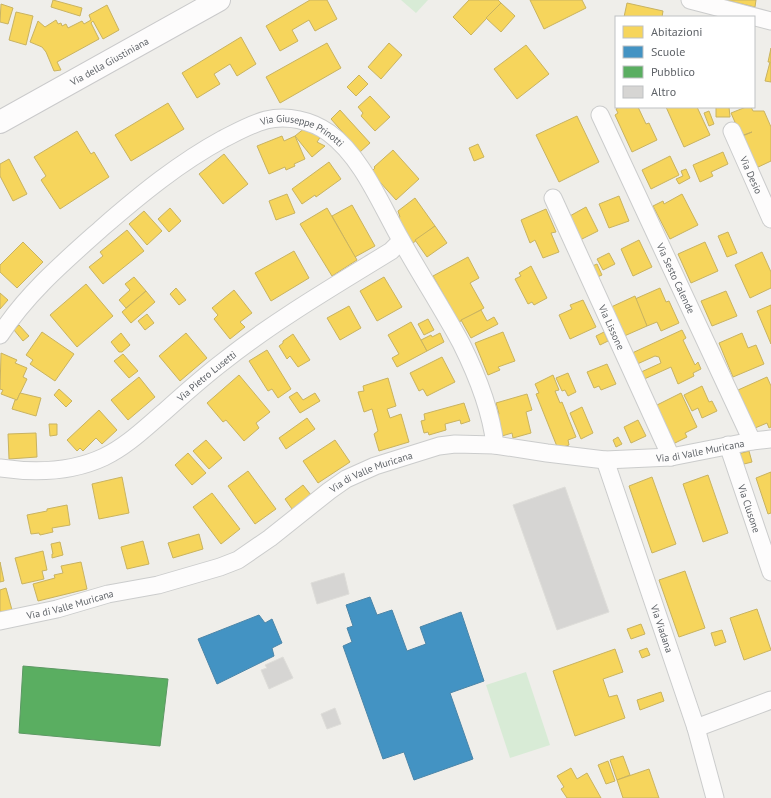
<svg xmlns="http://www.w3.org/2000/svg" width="771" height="798" font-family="'PT Sans',sans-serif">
<rect width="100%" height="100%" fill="#efeeea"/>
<g fill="#d8ebd6">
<polygon points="401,0 428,0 416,13"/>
<polygon points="526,672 550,745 510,758 486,685"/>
</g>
<g fill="#f6d55c" stroke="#c9b360">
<polygon points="53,0 82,8 80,16 51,7"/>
<polygon points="310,0 327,0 337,19 315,31 309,20 292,30 298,41 280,51 266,26"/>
<polygon points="469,0 498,0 501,3 471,35 453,17"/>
<polygon points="530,0 582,0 586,8 544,29"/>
<polygon points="725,0 756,0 755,7"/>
<polygon points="501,3 515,16 501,32 486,18"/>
<polygon points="627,3 663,11 662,17 624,17"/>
<polygon points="1,4 13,8 8,24 0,22"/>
<polygon points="107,5 119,30 103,39 93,21 91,23 99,39 57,62 61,70 54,71 46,52 42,47 30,42 38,21 45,27 56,20 58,24 61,23 62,26 66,24 68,28 82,21 84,24 91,20 89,15"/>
<polygon points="16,12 33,16 26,45 9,40"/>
<polygon points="241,37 256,64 237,76 230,64 214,74 220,84 197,98 182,73"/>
<polygon points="327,43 341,68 280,103 266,77"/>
<polygon points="389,43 402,55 381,79 368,67"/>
<polygon points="526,45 549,74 517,99 494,69"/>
<polygon points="771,48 771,82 765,81 770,62 768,62"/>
<polygon points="359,75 368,84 356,96 347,87"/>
<polygon points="370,96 390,117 375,131 361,116 363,113 358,107"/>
<polygon points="168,103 184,129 131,161 115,135"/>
<polygon points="619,107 638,107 646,124 649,123 657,140 632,152 615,115 618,113 616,109"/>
<polygon points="666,107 697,107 710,135 684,147"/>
<polygon points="716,107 729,107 730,117 716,117"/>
<polygon points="746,107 751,107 753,111 764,111 771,127 771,161 754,169 740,137 752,132 741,136 731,113"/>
<polygon points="340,110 370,143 360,152 331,119"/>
<polygon points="709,111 714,124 709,126 704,113"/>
<polygon points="577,116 599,162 559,182 536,135"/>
<polygon points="306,127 321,136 317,142 325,146 312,157 295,136"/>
<polygon points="77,131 91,154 94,152 109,177 60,209 41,180 46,176 34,157"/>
<polygon points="282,136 284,141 295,136 305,159 294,164 295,166 286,170 285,167 269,174 257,146"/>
<polygon points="478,144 484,157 474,161 469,148"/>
<polygon points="393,150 419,179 396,200 371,172 375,168 374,167"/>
<polygon points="723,152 728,164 711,172 713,176 700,182 693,165"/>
<polygon points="224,154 248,184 223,204 199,174"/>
<polygon points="670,156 679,175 651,189 642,170"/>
<polygon points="9,159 27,194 13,201 0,176 0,164"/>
<polygon points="329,162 341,179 316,197 315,195 302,204 292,189"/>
<polygon points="686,169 690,178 679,184 676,179 683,176 681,171"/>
<polygon points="287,194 295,213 276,220 269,201"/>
<polygon points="682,194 698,225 670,239 653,206 663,201 664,204"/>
<polygon points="619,196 629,221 609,228 599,204"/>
<polygon points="415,198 435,226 413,243 396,220 400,217 398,211"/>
<polygon points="352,205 375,246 355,257 332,216"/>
<polygon points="586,207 598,231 580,240 568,217"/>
<polygon points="170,208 181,221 169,232 158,219"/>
<polygon points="327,208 357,260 332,276 300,224"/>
<polygon points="546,209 556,232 551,233 559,252 543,258 535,240 530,243 521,220"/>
<polygon points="144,211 162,231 147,245 129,224"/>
<polygon points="435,226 447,243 427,257 415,240"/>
<polygon points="127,230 144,251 103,284 89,267 103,256 100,252"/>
<polygon points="728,232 737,253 727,257 718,236"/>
<polygon points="639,240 652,267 633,276 621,249"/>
<polygon points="23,242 43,262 17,288 0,272 0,265"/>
<polygon points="705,242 718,271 691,283 678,254"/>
<polygon points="294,251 309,278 271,301 255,273"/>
<polygon points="762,252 771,272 771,288 750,298 735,265"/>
<polygon points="609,253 615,264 603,270 597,259"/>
<polygon points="468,257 479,278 470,283 484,308 459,322 433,276"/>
<polygon points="597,264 602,275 595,278 590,267"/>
<polygon points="531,266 547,298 534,305 532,302 528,304 515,279 521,276 519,273"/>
<polygon points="134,277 146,291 126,308 119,300 130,290 125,284"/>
<polygon points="384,277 402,307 377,321 360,291"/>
<polygon points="86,284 113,316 77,347 50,315"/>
<polygon points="176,288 186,300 179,305 170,294"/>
<polygon points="660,288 666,302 669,301 679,323 661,331 657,322 647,326 635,299"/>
<polygon points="234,290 252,313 240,322 245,327 230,339 214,319 218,315 212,308"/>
<polygon points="146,291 155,302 131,323 122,312"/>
<polygon points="726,291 737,316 712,326 701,301"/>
<polygon points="0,293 8,300 0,309"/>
<polygon points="635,296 647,326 622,337 609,308"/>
<polygon points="583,300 596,327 570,339 559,315 572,309 570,305"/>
<polygon points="771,305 771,344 757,311"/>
<polygon points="349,306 361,328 340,340 327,318"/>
<polygon points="481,310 487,321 494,317 498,324 471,338 461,320"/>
<polygon points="147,314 154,323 145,330 138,321"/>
<polygon points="428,319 434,330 424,335 418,324"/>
<polygon points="411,322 427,351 397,367 392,358 399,354 388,335"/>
<polygon points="19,325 29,336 23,341 14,330"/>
<polygon points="682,330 686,338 683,340 695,365 698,362 701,369 693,373 694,376 678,384 671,367 642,380 639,373 661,363 659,357 655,356 635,365 630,354"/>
<polygon points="42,332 74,354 55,381 30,364 33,360 26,355"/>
<polygon points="503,332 515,361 498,367 500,370 488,375 475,343"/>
<polygon points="604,332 608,341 600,345 596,336"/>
<polygon points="121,333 130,345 122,352 119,352 111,342"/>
<polygon points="186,333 207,358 180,381 159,356"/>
<polygon points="440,333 444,342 427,351 421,340 431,335 432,337"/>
<polygon points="742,333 748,348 756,345 764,364 733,377 719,343"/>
<polygon points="293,334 310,360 298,367 290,356 287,359 279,346 283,343 283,341"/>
<polygon points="267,350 291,389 278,398 272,389 268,391 249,361"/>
<polygon points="1,353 17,360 15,363 27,368 23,377 27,379 17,400 1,394 3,390 0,389"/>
<polygon points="123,354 138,371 129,378 114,361"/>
<polygon points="442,357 455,382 427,396 423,389 419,391 410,373"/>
<polygon points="607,364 616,384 601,390 599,386 594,388 587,372"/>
<polygon points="568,373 576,392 568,396 565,390 562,391 556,378"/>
<polygon points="239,375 270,412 256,423 259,428 244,441 226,420 223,422 207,403"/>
<polygon points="553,375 559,390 555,391 560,403 562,402 576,437 568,440 569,445 558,449 536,394 539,393 535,384"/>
<polygon points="139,377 155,397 128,420 111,400"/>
<polygon points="767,377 771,386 771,427 769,428 767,423 755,428 738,390"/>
<polygon points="388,378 396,406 387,409 390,418 401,414 409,442 379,451 374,434 378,431 372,409 364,412 358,392 364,391 363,386"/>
<polygon points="702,386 709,402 712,401 717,411 702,418 698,408 692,411 684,395"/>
<polygon points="59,389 72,401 66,407 54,395"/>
<polygon points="297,392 303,400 315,393 320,401 300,413 289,397"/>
<polygon points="20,393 41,398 36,416 12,409 15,400 17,400"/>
<polygon points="681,393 697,427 685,433 687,437 671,445 653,407"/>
<polygon points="527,394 532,410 526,412 531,433 513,438 512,433 502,436 496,415 499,414 496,403"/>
<polygon points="464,403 470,421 461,424 460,420 445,424 446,430 429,435 428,432 424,433 421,421 425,420 424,414"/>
<polygon points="582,407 593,433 581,439 570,413"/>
<polygon points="99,410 117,430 102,444 96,438 83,451 80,448 77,451 67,440"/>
<polygon points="307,418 315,429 286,449 279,438"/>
<polygon points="638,420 646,436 631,443 624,427"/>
<polygon points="49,424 57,424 57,435 50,436"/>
<polygon points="36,433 37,457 9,459 8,434"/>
<polygon points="618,437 622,444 616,447 613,440"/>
<polygon points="206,440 222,458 209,469 193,451"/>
<polygon points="335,440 350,462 318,483 303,461"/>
<polygon points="749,451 752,462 740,465 738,454"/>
<polygon points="188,453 206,473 192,485 175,465"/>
<polygon points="248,471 276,509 255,524 228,486"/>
<polygon points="771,472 771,513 768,514 756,478"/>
<polygon points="708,475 728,533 703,542 683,484"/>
<polygon points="122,477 129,513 99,519 92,484"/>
<polygon points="652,477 676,544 652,553 629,486"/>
<polygon points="303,485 311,495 292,509 285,499"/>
<polygon points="212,493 240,529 221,544 193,507"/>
<polygon points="67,505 70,525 52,528 53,532 40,535 39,533 31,534 27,515 47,511 47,509"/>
<polygon points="199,534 203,549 173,558 168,543"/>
<polygon points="143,541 149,564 127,569 121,547"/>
<polygon points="60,542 63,555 52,558 52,554 53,554 51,544"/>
<polygon points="43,551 47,570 42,571 44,579 22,584 15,558"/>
<polygon points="0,562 4,581 0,582"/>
<polygon points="81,562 87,589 38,601 33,584 55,578 54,575 63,573 61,566"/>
<polygon points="685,571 705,628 679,637 659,580"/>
<polygon points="6,588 12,610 0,614 0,590"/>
<polygon points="757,609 771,650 744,660 730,618"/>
<polygon points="641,624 645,634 631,639 627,629"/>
<polygon points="722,630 726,642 715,646 711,633"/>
<polygon points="647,648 650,655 642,658 639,651"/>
<polygon points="615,649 623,672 603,679 609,697 617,695 625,718 575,736 553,671"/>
<polygon points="661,692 664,701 640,710 637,700"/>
<polygon points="623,756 630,775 617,780 610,760"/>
<polygon points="608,761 615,781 606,784 598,765"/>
<polygon points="571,768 577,779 587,773 601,798 567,798 561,789 564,787 557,776"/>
<polygon points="649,769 659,798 623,798 617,780"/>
</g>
<g fill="#4393c3" stroke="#4b85a8">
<polygon points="370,597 377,615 392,610 407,651 426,644 420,627 461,612 484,681 450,693 473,759 414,780 404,752 383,759 343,646 352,642 347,628 353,626 346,605"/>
<polygon points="259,615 265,623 272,619 282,643 272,648 274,656 217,684 198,639"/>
</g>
<polygon fill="#5aae61" stroke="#5c9863" points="23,666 168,679 160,746 19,733"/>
<g fill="#d6d5d3" stroke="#deddd9">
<polygon points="565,487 609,612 557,630 513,505"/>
<polygon points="344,573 349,594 317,604 311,583"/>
<polygon points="283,657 293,678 269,689 261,670 267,668 265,665"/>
<polygon points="335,708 341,724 327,729 321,714"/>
</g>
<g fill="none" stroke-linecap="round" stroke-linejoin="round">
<defs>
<g id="street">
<polyline points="690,0 771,21"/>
<path id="s1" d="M600 115 752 441"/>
<path id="s2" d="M732 131 771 219"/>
<path id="s3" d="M553 198 671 457"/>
<path id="s4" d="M0 335C27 293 66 260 103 227 141 194 179 163 223 139 237 132 251 124 266 120 287 115 311 120 329 133 362 157 381 205 401 240 420 274 442 308 461 343 477 375 491 410 495 445"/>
<path id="s5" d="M728 445 771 572"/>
<path id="s6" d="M605 460 696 728 715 798"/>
<path id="s7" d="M0 468C34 473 72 472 104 457 127 446 145 428 164 412 184 394 203 377 224 361 276 320 334 286 391 251L401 241"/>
<path id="s8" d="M0 621 57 609 108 594 158 585 220 567 238 560 270 538 329 491 346 479 375 466 439 446 455 444 495 445 547 453 605 460 671 457 752 441 771 439"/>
<polyline points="696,728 771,700"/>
</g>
<g id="secondary">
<path id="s9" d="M0 122 219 0"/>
</g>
</defs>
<use href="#street" stroke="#cbcccc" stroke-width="19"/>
<use href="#secondary" stroke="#cacacb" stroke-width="24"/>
<use href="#street" stroke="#fdfcfc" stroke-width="17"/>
<use href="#secondary" stroke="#fdfcfc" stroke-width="22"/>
</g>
<g text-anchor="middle" stroke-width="4" stroke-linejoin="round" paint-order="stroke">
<g font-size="10" fill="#5f6368" stroke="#fff">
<text dy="4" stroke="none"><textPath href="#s9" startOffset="125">Via della Giustiniana</textPath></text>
<text dy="4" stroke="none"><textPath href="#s4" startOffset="385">Via Giuseppe Prinotti</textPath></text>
<text dy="4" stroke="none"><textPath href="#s2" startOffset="48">Via Desio</textPath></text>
<text dy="4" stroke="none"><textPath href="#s1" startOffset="180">Via Sesto Calende</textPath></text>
<text dy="4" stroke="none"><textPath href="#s3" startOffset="142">Via Lissone</textPath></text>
<text dy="4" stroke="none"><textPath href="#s7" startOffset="237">Via Pietro Lusetti</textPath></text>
<text dy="4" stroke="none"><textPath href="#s8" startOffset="743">Via di Valle Muricana</textPath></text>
<text dy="4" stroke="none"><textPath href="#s8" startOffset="407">Via di Valle Muricana</textPath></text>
<text dy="4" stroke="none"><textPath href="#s5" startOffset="67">Via Clusone</textPath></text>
<text dy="4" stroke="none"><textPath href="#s8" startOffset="72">Via di Valle Muricana</textPath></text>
<text dy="4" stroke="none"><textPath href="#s6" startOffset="178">Via Viadana</textPath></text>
</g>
</g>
<rect x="615" y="16" width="140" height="92" fill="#ffffff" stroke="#bfc1c3"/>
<rect x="623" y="26" width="20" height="12" fill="#f6d55c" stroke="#bfc1c3"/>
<text x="651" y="36" font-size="12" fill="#5f6368">Abitazioni</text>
<rect x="623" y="46" width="20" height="12" fill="#4393c3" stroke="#bfc1c3"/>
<text x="651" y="56" font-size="12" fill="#5f6368">Scuole</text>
<rect x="623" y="66" width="20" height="12" fill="#5aae61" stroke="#bfc1c3"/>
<text x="651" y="76" font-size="12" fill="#5f6368">Pubblico</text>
<rect x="623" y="86" width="20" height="12" fill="#d6d5d3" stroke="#bfc1c3"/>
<text x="651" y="96" font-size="12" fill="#5f6368">Altro</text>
</svg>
